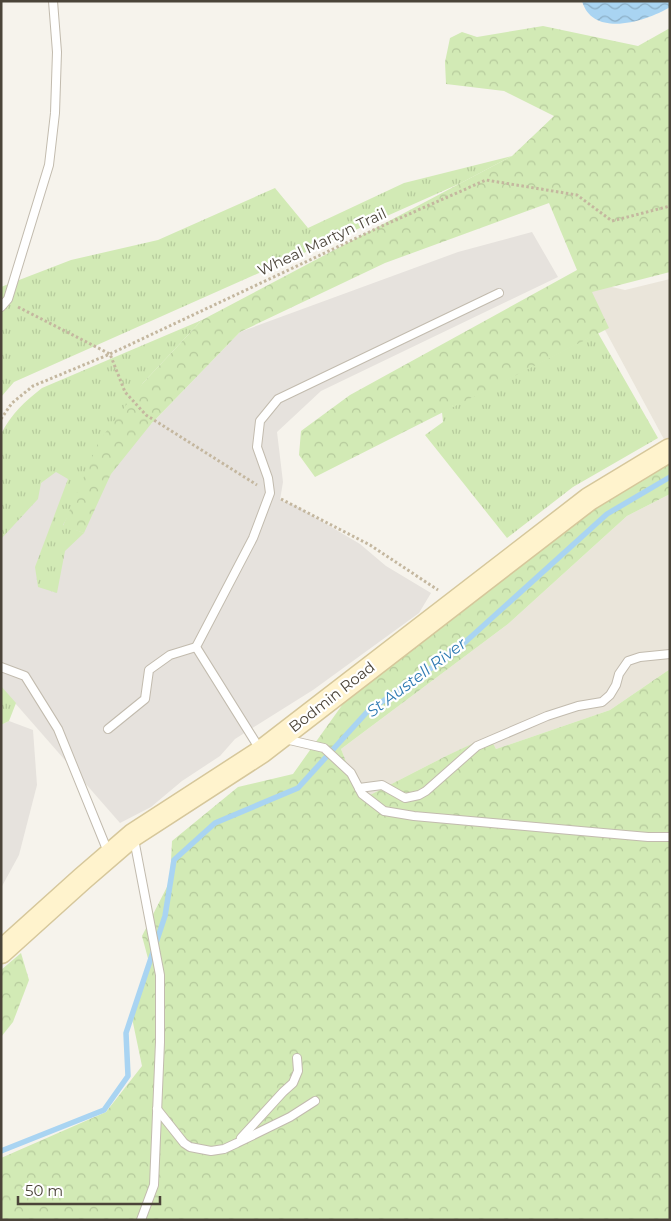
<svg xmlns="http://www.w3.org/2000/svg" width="671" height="1221" font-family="Montserrat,sans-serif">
<defs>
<pattern id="grass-tufts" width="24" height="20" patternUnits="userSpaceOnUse" patternTransform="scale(1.25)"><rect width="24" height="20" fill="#d2eab5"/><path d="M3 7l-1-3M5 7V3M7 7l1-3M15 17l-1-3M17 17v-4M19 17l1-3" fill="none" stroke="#b6ca9c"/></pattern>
<pattern id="forest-crowns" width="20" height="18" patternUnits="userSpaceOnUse" patternTransform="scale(1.25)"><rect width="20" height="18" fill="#d2eab5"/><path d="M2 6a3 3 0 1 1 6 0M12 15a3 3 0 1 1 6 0" fill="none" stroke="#b6ca9c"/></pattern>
<pattern id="water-waves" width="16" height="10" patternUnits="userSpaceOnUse" patternTransform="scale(1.25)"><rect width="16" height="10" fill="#a9d4f2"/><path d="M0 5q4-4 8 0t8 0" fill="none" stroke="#8caec5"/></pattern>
</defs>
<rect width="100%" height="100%" fill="#f6f3ec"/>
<g fill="#eae5da">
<polygon points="670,279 670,441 666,443 579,282 599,284 625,290"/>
<polygon points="670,494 670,669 610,710 496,749 489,737 446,756 370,795 353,779 341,749 508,624 627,516"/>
</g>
<g fill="#e6e2dd">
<polygon points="532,232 558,277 321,391 277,432 283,482 280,500 296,506 360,544 386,566 431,593 419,613 313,690 235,739 220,756 182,781 151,807 120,823 1,687 1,522 101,381 151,424 240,332 458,252"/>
<polygon points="9,721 33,730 37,785 19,855 1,888 1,725"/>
</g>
<g fill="url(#grass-tufts)">
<polygon points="512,156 461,183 14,382 1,397 1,287 71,260 158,240 275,188 308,228 404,183"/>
<path d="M202 320 143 383 63 525 84 533 65 551 57 593 38 587 35 567 68 479 56 472 41 483 38 499 1 539V434C12 413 24 402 42 388Z"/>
<polygon points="598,333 658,438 573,487 507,538 425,435 443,422 442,412"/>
<polygon points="1,686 16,703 9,721 1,725"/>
</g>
<g fill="url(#forest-crowns)">
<polygon points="543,26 638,46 670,28 670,272 592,292 609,328 315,477 299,455 301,431 350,395 577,270 549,203 385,263 240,332 151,424 111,474 84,533 63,526 99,441 143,383 202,320 512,156 554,116 504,91 446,84 445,62 450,38 462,32 477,37"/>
<polygon points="670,463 670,494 627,516 508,624 341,749 353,779 370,795 446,756 489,736 496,749 610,710 670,669 670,1220 1,1220 1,1158 106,1112 142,1066 132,1018 150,966 142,936 170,881 172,841 238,787 293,774 345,701 573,522"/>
<polygon points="21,953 29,980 13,1022 1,1037 1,970"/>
</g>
<path fill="url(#water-waves)" d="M582 1H670V7C647 21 593 39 582 1Z"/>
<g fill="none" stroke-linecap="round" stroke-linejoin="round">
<polyline stroke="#a9d4f2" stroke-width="5.5" points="1,1151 104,1110 128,1076 126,1033 165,916 174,860 215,823 298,788 367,712 452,654 607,514 670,477"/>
<defs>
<g id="service">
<polyline points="1,307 8,299 49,165 55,113 57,52 53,1"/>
<polyline points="1,667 25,676 58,729 108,852"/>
<polyline points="108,729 145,699 149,670 170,655 196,647"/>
<polyline points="285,739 324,748 351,773 362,794 384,811 414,816 648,837 670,837"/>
<polyline points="261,751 196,647 253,538 270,493 268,478 257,447 260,421 278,399 499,293"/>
<polyline points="359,788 382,785 405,798 419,795 426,791 477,746 547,716 578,706 602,702 610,695 616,685 619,674 628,661 640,657 670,654"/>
<polyline points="134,839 160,975 160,1042 154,1185 141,1220"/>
<polyline points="157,1109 184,1143 190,1147 211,1151 224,1149 237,1143 290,1117 315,1101"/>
<polyline points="241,1138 283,1092 293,1083 298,1071 297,1058"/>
</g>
<polyline id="secondary" points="1,952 82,879 133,835 261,752 589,499 670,450"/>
</defs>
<use href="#service" stroke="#c2bbae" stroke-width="10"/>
<use href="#secondary" stroke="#d6c79b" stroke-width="25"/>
<g stroke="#c4b79f" stroke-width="3" stroke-dasharray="2.5 2.5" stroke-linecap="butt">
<polyline points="18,307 110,354 125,392 146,415 257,485"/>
<polyline points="1,419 12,403 33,386 110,354 382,226 486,180 577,195 612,221 670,206"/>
<polyline points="281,499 370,545 438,590"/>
</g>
<use href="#service" stroke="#fff" stroke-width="8"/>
<use href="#secondary" stroke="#fff3cd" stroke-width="22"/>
</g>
<g text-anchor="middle" stroke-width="4.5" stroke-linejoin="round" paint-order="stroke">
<g font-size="15" fill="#4b4439" stroke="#fff">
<text transform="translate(322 242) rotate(-25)" y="5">Wheal Martyn Trail</text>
<text transform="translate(332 697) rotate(-38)" y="5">Bodmin Road</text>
</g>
<g font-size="16" font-style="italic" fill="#2e7ab2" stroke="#fff">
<text transform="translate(416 677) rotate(-37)" y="6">St Austell River</text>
</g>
</g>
<rect width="671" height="1221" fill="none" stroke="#4b4439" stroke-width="5"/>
<path d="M18 1196v8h142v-8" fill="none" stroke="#4b4439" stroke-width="2.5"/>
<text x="25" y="1196" font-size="15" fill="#4b4439" stroke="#ffffff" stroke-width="4" paint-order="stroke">50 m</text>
</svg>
